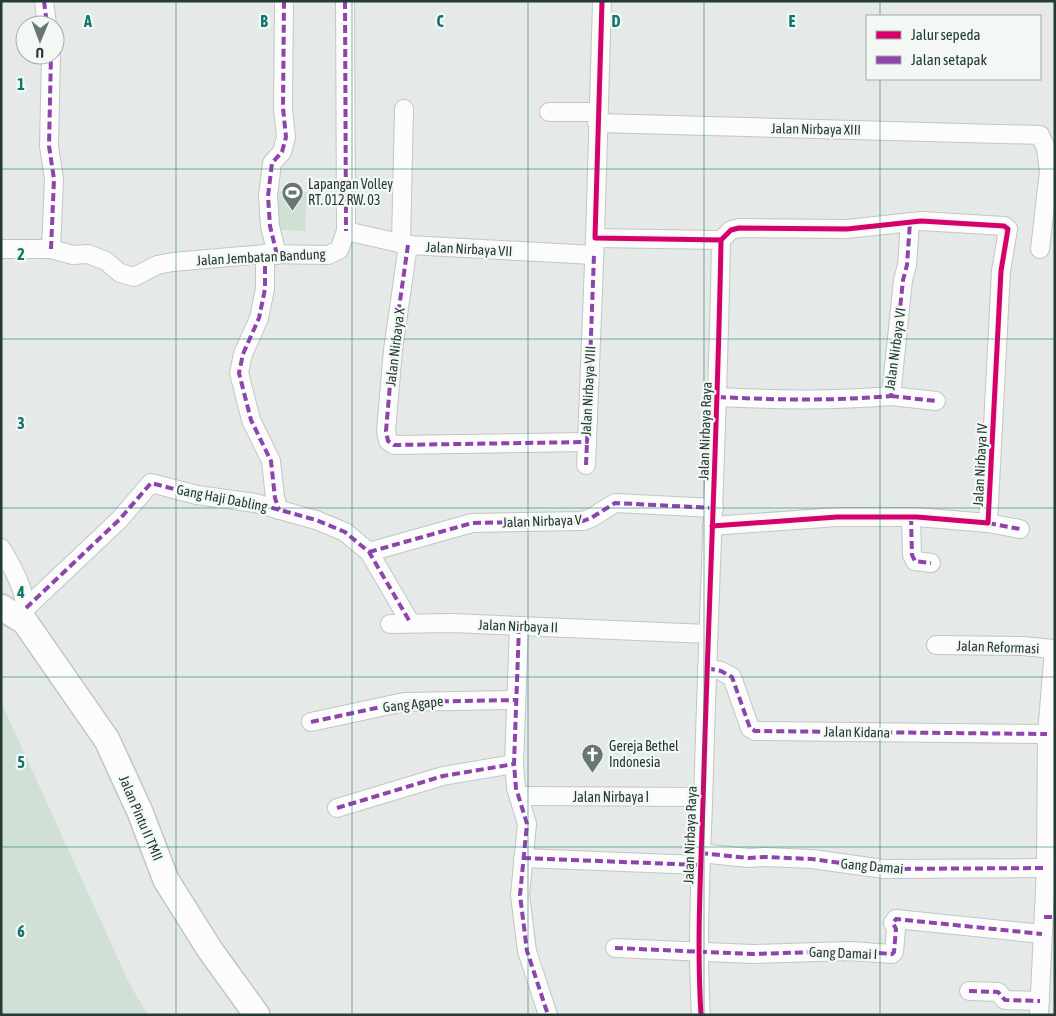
<svg xmlns="http://www.w3.org/2000/svg" width="1056" height="1016" font-family="'Asap Condensed',sans-serif">
<rect width="100%" height="100%" fill="#e5e9e7"/>
<g fill="#d0e0d4">
<polygon points="279,191 307,192 305,231 277,230"/>
<polygon points="1,702 130,985 148,1015 1,1015"/>
</g>
<g fill="none" stroke-linecap="round" stroke-linejoin="round">
<defs>
<g id="street">
<polyline points="44,1 47,25"/>
<path d="M602 1 595 238 721 240C718 417 709 593 704 769 702 852 696 933 701 1015"/>
<polyline points="549,112 598,112"/>
<polyline points="597,123 1040,135 1046,148 1049,171 1040,249"/>
<polyline points="346,231 408,245 594,255"/>
<polyline points="401,243 404,109"/>
<polyline points="408,245 393,350 386,431 388,441 394,445 587,442 595,238"/>
<polyline points="1,249 51,249 73,255 88,254 106,261 120,273 134,277 157,265 173,262 265,254 328,255 339,250 346,231 345,1"/>
<polyline points="51,249 54,179 49,146 51,55"/>
<polyline points="265,254 265,289 259,318 243,354 239,373 251,420 271,461 275,498 279,510"/>
<polyline points="277,255 270,226 268,196 272,163 282,152 286,137 283,108 284,1"/>
<polyline points="891,396 936,401"/>
<path d="M718 397C776 400 833 401 891 396L903 280 907 265 910 222"/>
<polyline points="586,465 587,442"/>
<polyline points="911,517 912,555 915,561 931,563"/>
<polyline points="988,523 1020,529"/>
<polyline points="712,526 837,517 917,517 988,523 1001,271 1008,229 1004,226 921,221 847,229 739,228 731,230 721,240"/>
<path d="M1 548C13 568 28 594 25 617"/>
<polyline points="369,552 472,523 583,521 591,518 615,503 714,508"/>
<polyline points="26,608 119,520 151,483 197,495 255,503 316,520 345,532 369,552 410,622"/>
<polyline points="390,624 452,623 708,634"/>
<polyline points="519,626 514,764 516,788 527,824 520,895 527,951 548,1015"/>
<polyline points="936,645 1022,646 1054,649 1047,734 1046,868 1039,1015"/>
<polyline points="707,668 721,671 732,677 750,728 755,731 1047,734"/>
<polyline points="311,722 404,702 516,700"/>
<polyline points="519,796 703,797"/>
<polyline points="337,808 443,776 514,764"/>
<polyline points="700,853 749,858 765,857 812,859 884,869 1046,868"/>
<polyline points="523,858 699,865"/>
<polyline points="615,948 752,954 850,951 892,954 894,952 896,929 893,923 896,919 1042,934"/>
<polyline points="969,991 998,992 1005,1000 1040,1001"/>
</g>
<polyline id="secondary" points="1,607 25,622 107,740 140,812 166,880 210,950 257,1015"/>
</defs>
<use href="#street" stroke="#c2c6c4" stroke-width="20"/>
<use href="#secondary" stroke="#c1c6c4" stroke-width="28"/>
<use href="#street" stroke="#fbfcfb" stroke-width="18"/>
<use href="#secondary" stroke="#fbfcfb" stroke-width="25"/>
<g stroke="#8e44ad" stroke-width="4" stroke-dasharray="8 4" stroke-linecap="butt">
<polyline points="44,1 47,25"/>
<polyline points="345,1 346,231"/>
<polyline points="408,245 393,350 386,431 388,441 394,445 587,442 594,255"/>
<polyline points="51,249 54,179 49,146 51,55"/>
<polyline points="265,254 265,289 259,318 243,354 239,373 251,420 271,461 275,498 279,510"/>
<polyline points="277,255 270,226 268,196 272,163 282,152 286,137 283,108 284,1"/>
<polyline points="891,396 936,401"/>
<path d="M718 397C776 400 833 401 891 396L903 280 907 265 910 222"/>
<polyline points="586,465 587,442"/>
<polyline points="911,517 912,555 915,561 931,563"/>
<polyline points="988,523 1020,529"/>
<polyline points="369,552 472,523 583,521 591,518 615,503 714,508"/>
<polyline points="26,608 119,520 151,483 197,495 255,503 316,520 345,532 369,552 410,622"/>
<polyline points="519,626 514,764 516,788 527,824 520,895 527,951 548,1015"/>
<polyline points="707,668 721,671 732,677 750,728 755,731 1047,734"/>
<polyline points="311,722 404,702 516,700"/>
<polyline points="337,808 443,776 514,764"/>
<polyline points="700,853 749,858 765,857 812,859 884,869 1046,868"/>
<polyline points="523,858 699,865"/>
<polyline points="1044,917 1055,917"/>
<polyline points="615,948 752,954 850,951 892,954 894,952 896,929 893,923 896,919 1042,934"/>
<polyline points="969,991 998,992 1005,1000 1040,1001"/>
</g>
<defs>
<g id="cycleway">
<path d="M602 1 595 238 721 240C718 417 709 593 704 769 702 852 696 933 701 1015"/>
<polyline points="712,526 837,517 917,517 988,523 1001,271 1008,229 1004,226 921,221 847,229 739,228 731,230 721,240"/>
</g>
</defs>
<use href="#cycleway" stroke="#f3f8f5" stroke-width="8"/>
<use href="#cycleway" stroke="#d6006c" stroke-width="5"/>
</g>
<path fill="none" stroke="#0f766e" stroke-width="1" stroke-opacity="0.55" d="M176 1V1015M352 1V1015M528 1V1015M704 1V1015M880 1V16M880 79V1015M1 169H1055M1 339H1055M1 508H1055M1 677H1055M1 847H1055"/>
<defs>
<symbol id="stadium-pin" viewBox="-11 -11 22 30"><path d="M0 17L-7.5 6A9.5 9.5 0 1 1 7.5 6Z" fill="#687772" stroke="#f3f8f5"/><path d="M0-5a6.5 5 0 1 0 0 10a6.5 5 0 1 0 0-10ZM-3.5-1.8h7v3.6h-7Z" fill="#fff"/></symbol>
<symbol id="church-pin" viewBox="-11 -11 22 30"><path d="M0 17L-7.5 6A9.5 9.5 0 1 1 7.5 6Z" fill="#687772" stroke="#f3f8f5"/><path d="M-1.2-6h2.4v3.5h3.3v2.4h-3.3V6h-2.4V-.1h-3.3v-2.4h3.3Z" fill="#fff"/></symbol>
</defs>
<g fill-rule="evenodd">
<use href="#stadium-pin" x="280" y="180" width="25" height="34"/>
<use href="#church-pin" x="580" y="742" width="25" height="34"/>
</g>
<g text-anchor="middle" stroke-width="4.5" stroke-linejoin="round" paint-order="stroke">
<g font-size="14" fill="#253a33" stroke="#f3f8f5">
<text transform="translate(816 129) rotate(1)" y="5">Jalan Nirbaya XIII</text>
<text transform="translate(469 249) rotate(3)" y="5">Jalan Nirbaya VII</text>
<text transform="translate(261 257) rotate(-3)" y="5">Jalan Jembatan Bandung</text>
<text transform="translate(395 347) rotate(-83)" y="5">Jalan Nirbaya X</text>
<text transform="translate(895 349) rotate(-82)" y="5">Jalan Nirbaya VI</text>
<text transform="translate(588 391) rotate(-87)" y="5">Jalan Nirbaya VIII</text>
<text transform="translate(705 431) rotate(-88)" y="5">Jalan Nirbaya Raya</text>
<text transform="translate(980 465) rotate(-87)" y="5">Jalan Nirbaya IV</text>
<text transform="translate(222 498) rotate(11)" y="5">Gang Haji Dabling</text>
<text transform="translate(542 521) rotate(-2)" y="5">Jalan Nirbaya V</text>
<text transform="translate(518 626) rotate(2)" y="5">Jalan Nirbaya II</text>
<text transform="translate(998 647) rotate(2)" y="5">Jalan Reformasi</text>
<text transform="translate(413 704) rotate(-6)" y="5">Gang Agape</text>
<text transform="translate(857 732) rotate(1)" y="5">Jalan Kidana</text>
<text x="611" y="802">Jalan Nirbaya I</text>
<text transform="translate(141 818) rotate(67)" y="5">Jalan Pintu II TMII</text>
<text transform="translate(690 835) rotate(-88)" y="5">Jalan Nirbaya Raya</text>
<text transform="translate(872 866) rotate(5)" y="5">Gang Damai</text>
<text transform="translate(843 953) rotate(2)" y="5">Gang Damai I</text>
</g>
<g font-size="14" fill="#253a33" stroke="#f3f8f5" text-anchor="start">
<text x="308" y="189">Lapangan Volley<tspan x="308" dy="16">RT. 012 RW. 03</tspan></text>
<text x="609" y="751">Gereja Bethel<tspan x="609" dy="16">Indonesia</tspan></text>
</g>
</g>
<g font-size="16" text-anchor="middle" font-weight="bold" fill="#0f766e" stroke="#f3f8f5" stroke-width="4.5" stroke-linejoin="round" paint-order="stroke">
<text x="88" y="27">A</text>
<text x="264" y="27">B</text>
<text x="440" y="27">C</text>
<text x="616" y="27">D</text>
<text x="792" y="27">E</text>
<text x="21" y="90">1</text>
<text x="21" y="260">2</text>
<text x="21" y="429">3</text>
<text x="21" y="598">4</text>
<text x="21" y="768">5</text>
<text x="21" y="937">6</text>
</g>
<rect width="1056" height="1016" fill="none" stroke="#253a33" stroke-width="5"/>
<rect x="866" y="15" width="175" height="65" fill="#f3f8f5" stroke="#a1aca7"/>
<rect x="876" y="31" width="25" height="8" fill="#d6006c" stroke="#a1aca7"/>
<text x="911" y="40" font-size="15" fill="#253a33">Jalur sepeda</text>
<rect x="876" y="56" width="25" height="8" fill="#8e44ad" stroke="#a1aca7"/>
<text x="911" y="65" font-size="15" fill="#253a33">Jalan setapak</text>
<g transform="translate(40 40) rotate(181)"><circle r="24" fill="#f3f8f5" stroke="#a1aca7"/>
<path d="M0-4L9 19L0 12L-9 19Z" fill="#687772"/>
<text y="-8" font-size="14" font-weight="bold" text-anchor="middle" fill="#253a33">U</text>
</g>
</svg>
